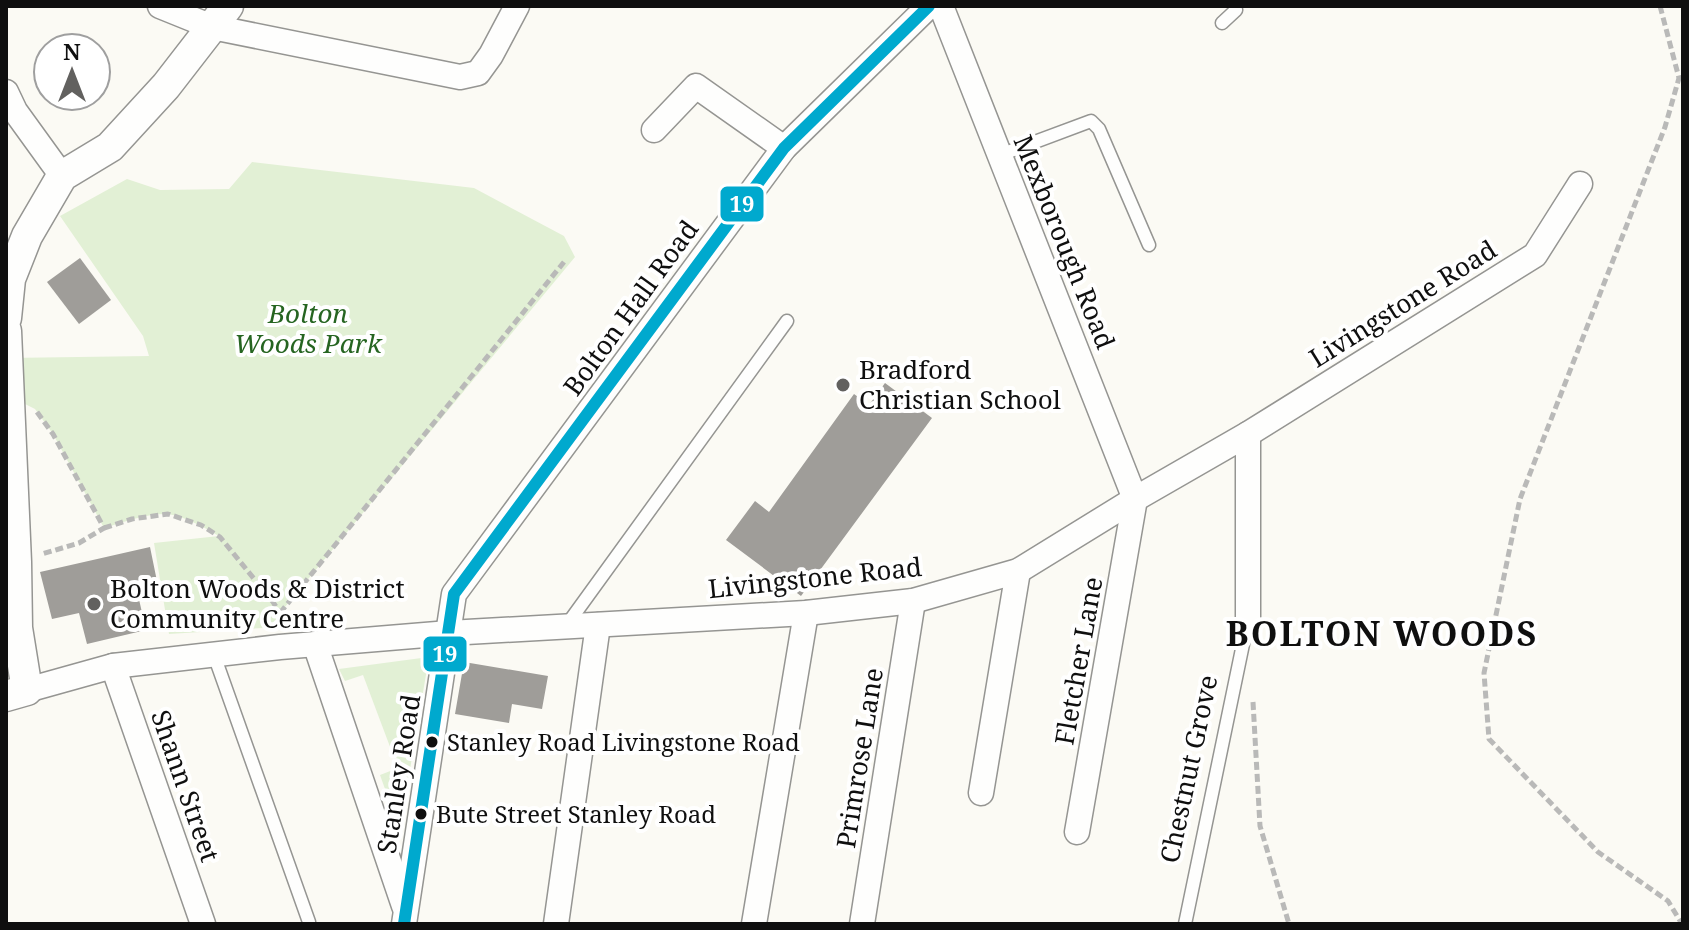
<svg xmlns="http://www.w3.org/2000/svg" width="1689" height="930" font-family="'Noto Serif',serif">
<rect width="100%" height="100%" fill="#fbfaf4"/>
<g fill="#e2f0d5">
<path d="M252 162 474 188 564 236 575 257 280 613 279 627 169 634 154 543 219 536C205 528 183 515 166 514 145 514 124 522 104 528L53 434 35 409 9 396 7 358 149 356 143 336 60 216 127 179 160 190 229 189Z"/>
<polygon points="429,657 403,811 394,814 380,775 398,768 363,675 345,681 339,669"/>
</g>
<g fill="#9f9d99">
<polygon points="80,258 111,300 79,324 47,282"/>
<polygon points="885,383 932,418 801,596 726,540 755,501 769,512 854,394 869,405"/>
<polygon points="150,547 159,591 138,595 146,630 87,644 79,613 52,619 40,572"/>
<polygon points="464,662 548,676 542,709 512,704 509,723 455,714"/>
</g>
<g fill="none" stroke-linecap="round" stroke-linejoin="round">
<defs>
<g id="service">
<polyline points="1222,23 1236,10 1235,6"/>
<polyline points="1000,155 1091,121 1099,129 1149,245"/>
<polyline points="566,626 787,321"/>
<polyline points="214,655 309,922"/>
<polyline points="1185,924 1248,620"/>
</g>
<g id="minor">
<polyline points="160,6 212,27 460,77 478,73 491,55 517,6"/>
<polyline points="941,6 1135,499 1077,832"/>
<polyline points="6,92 15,111 62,176"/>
<polyline points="654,130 696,86 784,148"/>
<polyline points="1248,434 1248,620"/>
<polyline points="315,644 404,906"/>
<polyline points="113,666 203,924"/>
<polyline points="27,690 113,666 280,647 449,633 806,613 913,601 1018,571 1135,499 1248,434 1535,255 1580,184"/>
<polyline points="981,793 1018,571"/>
<polyline points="404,924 454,594 784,148 929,6"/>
<polyline points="556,924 598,625"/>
<polyline points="754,924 806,613"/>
<polyline points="862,924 913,601"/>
</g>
<g id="tertiary">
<polyline points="6,318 10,279 27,236 62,176 110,147 166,86 228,6"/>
<polyline points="6,331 16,562 17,628 27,690 6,696"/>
</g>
</defs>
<use href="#service" stroke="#959592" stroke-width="15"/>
<use href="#minor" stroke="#959592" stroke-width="27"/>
<use href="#tertiary" stroke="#959592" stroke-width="33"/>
<g stroke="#b9b9b8" stroke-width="5" stroke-dasharray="8 4" stroke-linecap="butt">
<polyline points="1660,6 1679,78 1665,127 1520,499 1484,673 1489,739 1598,852 1668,901 1682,924"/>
<polyline points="37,412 53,434 104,528 79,543 42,554"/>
<polyline points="104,528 132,519 168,514 201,525 220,537 273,602 280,613 279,624"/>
<polyline points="280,613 564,262"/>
<polyline points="1253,702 1260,826 1289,924"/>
</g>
<use href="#service" stroke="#fefefd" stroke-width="12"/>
<use href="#minor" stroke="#fefefd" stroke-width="24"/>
<use href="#tertiary" stroke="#fefefd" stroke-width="30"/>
<defs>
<polyline id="bus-1" points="404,924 454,594 784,148 929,6"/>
</defs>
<use href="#bus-1" stroke="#fff" stroke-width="18"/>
<use href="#bus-1" stroke="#00a9ce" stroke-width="12"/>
</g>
<g fill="#62615f" stroke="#fff" stroke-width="3">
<circle cx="843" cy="385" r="8"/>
<circle cx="94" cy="604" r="8"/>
</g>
<g fill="#0f0f0f" stroke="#fff" stroke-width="3">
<circle cx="432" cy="742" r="7"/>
<circle cx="421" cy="814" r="7"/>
</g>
<g text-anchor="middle" stroke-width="8" stroke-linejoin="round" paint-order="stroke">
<g font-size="24" fill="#0f0f0f" stroke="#fff" text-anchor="start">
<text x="447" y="751">Stanley Road Livingstone Road</text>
<text x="436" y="823">Bute Street Stanley Road</text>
</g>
<g font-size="26" fill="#0f0f0f" stroke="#fff">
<text transform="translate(1064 242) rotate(68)" y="9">Mexborough Road</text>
<text transform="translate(1403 304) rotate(-32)" y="9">Livingstone Road</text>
<text transform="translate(631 308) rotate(-54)" y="9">Bolton Hall Road</text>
<text transform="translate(815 578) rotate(-6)" y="9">Livingstone Road</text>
<text transform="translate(1079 661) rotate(-80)" y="9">Fletcher Lane</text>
<text transform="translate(860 758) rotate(-81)" y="9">Primrose Lane</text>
<text transform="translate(1189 769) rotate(-78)" y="9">Chestnut Grove</text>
<text transform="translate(399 774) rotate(-81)" y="9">Stanley Road</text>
<text transform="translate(185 786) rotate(71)" y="9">Shann Street</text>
</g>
<g font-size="26" font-style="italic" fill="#266521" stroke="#fff">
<text x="308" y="323">Bolton<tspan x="308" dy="30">Woods Park</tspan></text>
</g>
<g font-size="26" fill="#0f0f0f" stroke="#fff" text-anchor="start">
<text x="859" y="379">Bradford<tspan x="859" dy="30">Christian School</tspan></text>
<text x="110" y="598">Bolton Woods &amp; District<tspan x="110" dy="30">Community Centre</tspan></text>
</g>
<g font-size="34" font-weight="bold" letter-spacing="2" fill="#0f0f0f" stroke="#fff">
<text x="1382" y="646">BOLTON WOODS</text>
</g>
</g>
<g stroke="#fff" stroke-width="3">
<rect x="719" y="185" width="46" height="38" rx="8" fill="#00a9ce"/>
<rect x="422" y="635" width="46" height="38" rx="8" fill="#00a9ce"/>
</g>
<g font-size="22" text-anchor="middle" font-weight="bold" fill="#fff">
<text x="742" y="212">19</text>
<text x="445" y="662">19</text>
</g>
<rect width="1689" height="930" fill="none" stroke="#0f0f0f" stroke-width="16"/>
<g transform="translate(72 72)"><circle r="38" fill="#ffffff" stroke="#9f9f9f" stroke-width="2"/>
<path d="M0-6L14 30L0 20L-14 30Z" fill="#62615f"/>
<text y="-12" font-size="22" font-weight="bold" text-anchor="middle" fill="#0f0f0f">N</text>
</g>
</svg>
